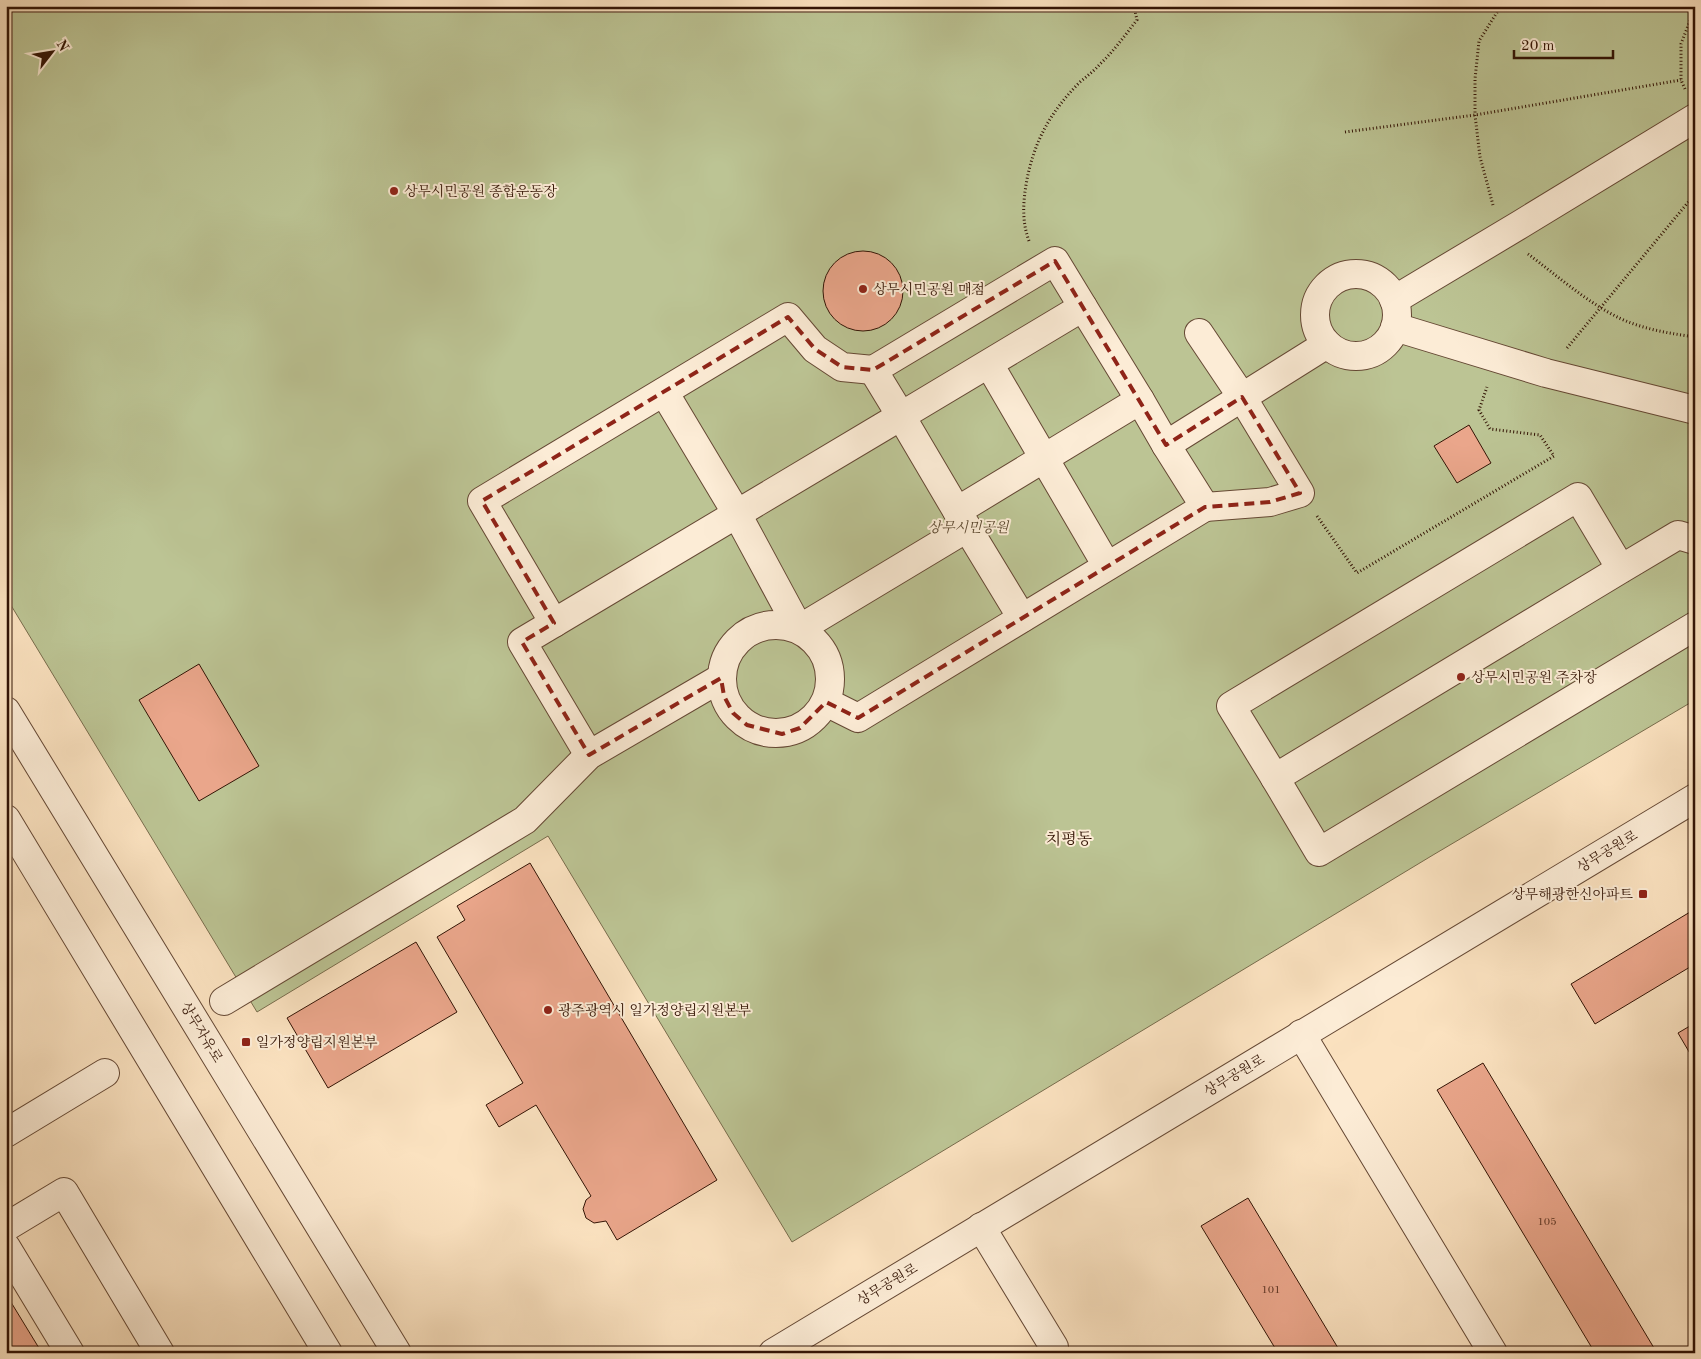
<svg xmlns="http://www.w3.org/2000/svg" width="1701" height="1359" font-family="'Old Standard TT','Noto Serif KR',serif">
<rect width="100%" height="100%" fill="#fbe2c0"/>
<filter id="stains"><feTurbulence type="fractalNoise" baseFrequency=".004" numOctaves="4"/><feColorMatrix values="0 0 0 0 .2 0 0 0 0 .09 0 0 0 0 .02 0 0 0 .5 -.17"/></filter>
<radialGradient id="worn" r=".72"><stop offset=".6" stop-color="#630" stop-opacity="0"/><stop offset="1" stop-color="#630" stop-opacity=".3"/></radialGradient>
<polygon fill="#bcc494" stroke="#786c4c" points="6,6 1695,6 1695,700 1433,855 792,1242 548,836 257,1012 6,597"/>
<g fill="#eaa68b" stroke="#331405">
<circle cx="863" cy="291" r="40"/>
<polygon points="1469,425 1491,463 1457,483 1434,446"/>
<polygon points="199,664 259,766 199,801 139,700"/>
<polygon points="530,863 717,1180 617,1240 606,1221 594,1223 586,1218 583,1209 586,1200 591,1196 536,1105 499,1127 486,1105 523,1083 437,937 465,920 457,906"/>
<polygon points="1695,909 1695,964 1595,1024 1571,984"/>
<polygon points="416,942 457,1012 328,1088 287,1018"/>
<polygon points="1695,1023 1695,1062 1678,1033"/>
<polygon points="1483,1063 1657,1353 1595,1353 1437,1090"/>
<polygon points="1248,1198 1341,1353 1278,1353 1201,1226"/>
<polygon points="6,1294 42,1353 6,1353"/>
</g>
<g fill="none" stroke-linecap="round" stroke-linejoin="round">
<defs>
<g id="minor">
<circle cx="1356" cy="315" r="41"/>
<polyline points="1394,300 1521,224 1695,118"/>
<polyline points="1395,327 1546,373 1695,410"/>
<polyline points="1199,333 1242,397 1300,493 1270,502 1205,507"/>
<polyline points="989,364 1107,566"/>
<polyline points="664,392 737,514 799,629 967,528"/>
<polyline points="957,511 901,416 1083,307 1140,400"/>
<polyline points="1621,569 1578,497 1231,706 1275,778 1621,569 1678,535 1695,540"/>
<polyline points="1022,618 957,511 1140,400 1166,445 1327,344"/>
<polyline points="554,623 482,501 788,317 815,349 842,367 873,370"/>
<circle cx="776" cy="679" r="54"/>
<polyline points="826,702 858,718 1205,507 1166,445"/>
<polyline points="6,711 397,1353"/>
<polyline points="589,755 522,642 901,416 873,370 1055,261 1083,307"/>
<polyline points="1275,778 1319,852 1695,626"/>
<polyline points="6,819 328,1353"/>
<polyline points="224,1001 525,820 589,755 721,678"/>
<polyline points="1301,1034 1493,1353"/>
<polyline points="6,1133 105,1073"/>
<polyline points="6,1227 64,1192 160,1353"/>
<polyline points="981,1227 1054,1347"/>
<polyline points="6,1247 70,1353"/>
<polyline points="773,1353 1695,798"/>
</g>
</defs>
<use href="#minor" stroke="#654834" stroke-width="30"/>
<g stroke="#331405" stroke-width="3" stroke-dasharray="1 2.5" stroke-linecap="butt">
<polyline points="1685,89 1681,80 1681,44 1695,8"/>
<polyline points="1345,132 1475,115 1681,80"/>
<polyline points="1493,205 1480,157 1475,115 1475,79 1479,41 1501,6"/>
<path d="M1029 241C1022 222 1023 204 1026 185 1033 143 1050 112 1080 82 1087 76 1094 71 1100 64 1114 51 1125 35 1137 20L1134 6"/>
<path d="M1528 254C1559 277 1598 312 1634 324 1654 331 1674 334 1695 337"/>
<polyline points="1567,348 1695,194"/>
<polyline points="1317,516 1357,573 1554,456 1540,435 1490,429 1479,410 1487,387"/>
</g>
<use href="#minor" stroke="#fcecd6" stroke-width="28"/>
</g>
<path fill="none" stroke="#8f2418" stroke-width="4" stroke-dasharray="10 6" stroke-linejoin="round" d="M1055 261 1166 445 1242 397 1300 493 1270 502 1205 507 858 718 826 702 800 728 782 734 747 725 733 713 724 696 721 678 589 755 522 642 554 623 482 501 788 317 815 349 842 367 873 370Z"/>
<g fill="#8f2418" stroke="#fcecd6" stroke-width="2">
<circle cx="394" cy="191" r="5"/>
<circle cx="863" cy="289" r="5"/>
<circle cx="1461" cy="677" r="5"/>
<rect x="1638" y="889" width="10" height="10" rx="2.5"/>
<circle cx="548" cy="1010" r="5"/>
<rect x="241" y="1037" width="10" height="10" rx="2.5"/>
</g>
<g text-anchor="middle" stroke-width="4" stroke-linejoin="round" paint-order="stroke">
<g font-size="11" fill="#613826">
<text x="1547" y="1225">105</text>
<text x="1271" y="1293">101</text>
</g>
<g font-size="14" fill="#331405" stroke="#fcecd6" text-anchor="start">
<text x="404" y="196">상무시민공원 종합운동장</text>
<text x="873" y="294">상무시민공원 매점</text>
<text x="1471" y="682">상무시민공원 주차장</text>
<text x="1633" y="899" text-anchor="end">상무해광한신아파트</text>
<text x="558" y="1015">광주광역시 일가정양립지원본부</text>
<text x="256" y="1047">일가정양립지원본부</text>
</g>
<g font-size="14" font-style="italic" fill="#5c4930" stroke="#fcecd6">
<text x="968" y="532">상무시민공원</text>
</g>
<g font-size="14" fill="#331405" stroke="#fcecd6">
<text transform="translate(1607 851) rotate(-31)" y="5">상무공원로</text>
<text transform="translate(202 1032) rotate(59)" y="5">상무자유로</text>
<text transform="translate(1234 1075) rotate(-31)" y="5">상무공원로</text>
<text transform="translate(887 1284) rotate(-31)" y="5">상무공원로</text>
</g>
<g font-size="16" fill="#331405" stroke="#fcecd6">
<text x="1069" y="844">치평동</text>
</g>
</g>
<rect width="1701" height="1359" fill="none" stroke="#fbe2c0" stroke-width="25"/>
<rect x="8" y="8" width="1686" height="1344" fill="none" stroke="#331405" stroke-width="2.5"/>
<rect x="12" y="12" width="1676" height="1334" fill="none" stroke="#331405"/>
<g transform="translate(52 52) rotate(59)" stroke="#fcecd6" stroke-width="4" paint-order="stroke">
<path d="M0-4L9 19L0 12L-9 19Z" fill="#331405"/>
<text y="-8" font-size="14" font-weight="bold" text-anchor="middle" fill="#331405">N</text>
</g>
<path d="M1514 50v8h99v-8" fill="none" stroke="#331405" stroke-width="2.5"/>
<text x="1521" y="50" font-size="15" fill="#331405" stroke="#fcecd6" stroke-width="4" paint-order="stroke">20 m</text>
<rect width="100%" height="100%" filter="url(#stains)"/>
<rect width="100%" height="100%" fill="url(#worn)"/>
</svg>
